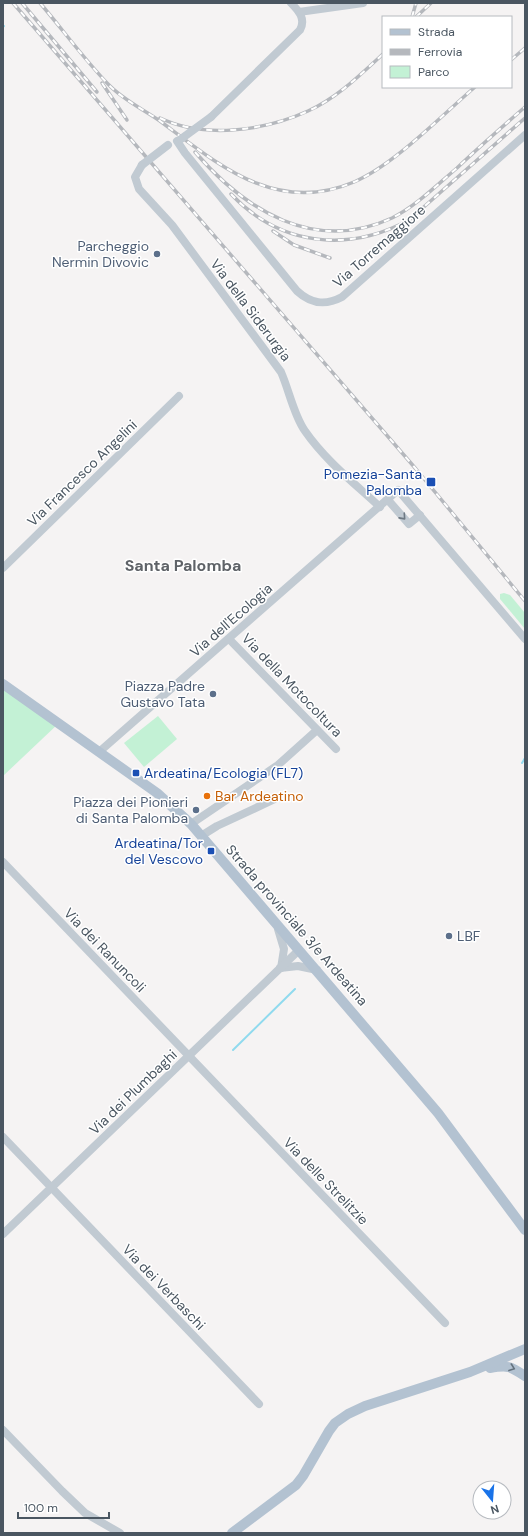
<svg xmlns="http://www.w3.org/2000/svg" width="528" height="1536" font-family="'DM Sans',sans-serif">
<rect width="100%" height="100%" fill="#f5f3f3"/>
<g fill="#c3f1d5">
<polygon points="504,593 510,595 525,613 525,629 500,599 500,594"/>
<polygon points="3,684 59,723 3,776"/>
<polygon points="158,716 177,739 144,767 124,743"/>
</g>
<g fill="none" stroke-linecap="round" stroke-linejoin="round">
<g stroke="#90daee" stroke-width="2">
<polyline points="3,27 4,26"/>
<polyline points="522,763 525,758"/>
<polyline points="233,1050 295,989"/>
</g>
<g stroke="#c1cad2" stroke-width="8">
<polyline points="299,12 363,3"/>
<path d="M211 117 300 30C306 19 299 11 291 3"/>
<path d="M177 141 185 153 297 291C311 304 325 306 342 297L525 135"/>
<path d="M142 165 135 177 139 189 172 225 281 372C289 390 294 416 305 431 325 460 354 483 380 507"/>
<polyline points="388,500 409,524 420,515"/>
<polyline points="3,568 179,396"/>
<polyline points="229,639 336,749"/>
<polyline points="99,752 398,490 525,639"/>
<polyline points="191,824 278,765 317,730"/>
<polyline points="201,836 217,826 277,798"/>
<polyline points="3,862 445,1323"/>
<polyline points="278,929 284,949 281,968"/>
<polyline points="280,968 298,966 317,970"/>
<polyline points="3,1137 259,1404"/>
<polyline points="3,1234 299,950"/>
<polyline points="3,1430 62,1491 85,1513 120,1533"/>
</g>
<g stroke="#b3c2d1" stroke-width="10">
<polyline points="3,684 157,793 191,824 438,1113 525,1230"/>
<path d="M490 1368C508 1365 510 1366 525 1376"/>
<polyline points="232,1533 296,1485 303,1476 329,1431 335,1423 348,1414 365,1406 470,1372 525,1349"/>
</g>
<defs>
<g id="rail">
<polyline points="13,3 416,469 525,601"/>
<polyline points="22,3 97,92"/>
<path d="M40 3C63 30 84 59 108 84 123 100 143 109 160 121 219 165 276 215 354 182 394 165 441 116 475 87"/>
<polyline points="412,17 416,3"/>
<polyline points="416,17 431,3"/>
<polyline points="511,60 525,48"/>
<polyline points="102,83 127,120"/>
<path d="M160 118C204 139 264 131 308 111 337 98 360 75 383 54"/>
<path d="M195 152C245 210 314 254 392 218 416 206 437 185 457 168 479 147 502 127 525 107"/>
<path d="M231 194C280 246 348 253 409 220L525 118"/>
<polyline points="273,231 294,245 330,258"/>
</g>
</defs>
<use href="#rail" stroke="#b5b8bd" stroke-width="3.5"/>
<use href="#rail" stroke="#fff" stroke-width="2" stroke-dasharray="6" stroke-linecap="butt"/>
<g stroke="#c1cad2" stroke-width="8">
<polyline points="181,139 211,117"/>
<polyline points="142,165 168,145"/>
</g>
</g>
<defs><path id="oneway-chevron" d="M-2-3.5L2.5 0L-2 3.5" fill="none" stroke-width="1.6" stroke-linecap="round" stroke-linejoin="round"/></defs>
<use stroke="#6e7983" href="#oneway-chevron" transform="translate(403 517) rotate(48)"/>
<use stroke="#64717d" href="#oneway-chevron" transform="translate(512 1368) rotate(20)"/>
<g fill="#5c6f8a" stroke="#fff" stroke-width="1.5">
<circle cx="157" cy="254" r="4"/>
<circle cx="213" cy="694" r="4"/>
<circle cx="196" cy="810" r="4"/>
<circle cx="449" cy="936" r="4"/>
</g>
<g fill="#1a4fb4" stroke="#fff" stroke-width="1.5">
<rect x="426" y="477" width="10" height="10" rx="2"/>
<rect x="132" y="769" width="8" height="8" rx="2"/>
<rect x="207" y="847" width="8" height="8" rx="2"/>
</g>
<circle fill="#e8710a" stroke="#fff" stroke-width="1.5" cx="207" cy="796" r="4"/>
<g text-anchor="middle" stroke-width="3" stroke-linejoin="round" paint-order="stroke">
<g font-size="14" fill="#4e5e75" stroke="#fff" text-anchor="end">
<text x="149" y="251">Parcheggio<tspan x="149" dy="16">Nermin Divovic</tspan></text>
<text x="205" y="691">Piazza Padre<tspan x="205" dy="16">Gustavo Tata</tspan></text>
<text x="188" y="807">Piazza dei Pionieri<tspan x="188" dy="16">di Santa Palomba</tspan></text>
<text x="457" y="941" text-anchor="start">LBF</text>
</g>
<g font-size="14" fill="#4a5661" stroke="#fff">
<text transform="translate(379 246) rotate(-41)" y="5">Via Torremaggiore</text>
<text transform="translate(251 310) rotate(53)" y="5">Via della Siderurgia</text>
<text transform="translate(82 473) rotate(-44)" y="5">Via Francesco Angelini</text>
<text transform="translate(231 620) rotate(-41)" y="5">Via dell'Ecologia</text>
<text transform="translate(292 685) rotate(46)" y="5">Via della Motocoltura</text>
<text transform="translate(297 925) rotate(49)" y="5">Strada provinciale 3/e Ardeatina</text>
<text transform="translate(105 950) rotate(46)" y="5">Via dei Ranuncoli</text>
<text transform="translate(133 1092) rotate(-44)" y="5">Via dei Plumbaghi</text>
<text transform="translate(326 1181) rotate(46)" y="5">Via delle Strelitzie</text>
<text transform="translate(164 1287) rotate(46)" y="5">Via dei Verbaschi</text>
</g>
<g font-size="14" fill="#164399" stroke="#fff" text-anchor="end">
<text x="422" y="479">Pomezia-Santa<tspan x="422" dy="16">Palomba</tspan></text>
<text x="144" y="778" text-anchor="start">Ardeatina/Ecologia (FL7)</text>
<text x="203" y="848">Ardeatina/Tor<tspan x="203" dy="16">del Vescovo</tspan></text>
</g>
<g font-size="14" fill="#c56008" stroke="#fff" text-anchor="start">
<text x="215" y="801">Bar Ardeatino</text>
</g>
<g font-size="16" font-weight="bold" fill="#5f6368" stroke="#fff">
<text x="183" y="571">Santa Palomba</text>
</g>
</g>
<rect width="528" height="1536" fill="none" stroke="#4a5661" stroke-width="8"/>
<rect x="382" y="16" width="130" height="72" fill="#ffffff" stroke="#b7bbc0"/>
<rect x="390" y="29" width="20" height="6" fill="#b3c2d1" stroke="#b7bbc0"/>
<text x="418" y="36" font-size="12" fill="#4a5661">Strada</text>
<rect x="390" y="49" width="20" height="6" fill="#b5b8bd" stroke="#b7bbc0"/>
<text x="418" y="56" font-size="12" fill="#4a5661">Ferrovia</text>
<rect x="390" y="66" width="20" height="12" fill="#c3f1d5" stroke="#b7bbc0"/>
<text x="418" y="76" font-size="12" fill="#4a5661">Parco</text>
<g transform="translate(492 1500) rotate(163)"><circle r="19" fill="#ffffff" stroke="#b7bbc0"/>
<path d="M0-3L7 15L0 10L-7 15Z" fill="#1a73e8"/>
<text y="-6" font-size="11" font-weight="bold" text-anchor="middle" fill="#4a5661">N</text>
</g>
<path d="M18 1512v6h91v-6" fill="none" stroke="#4a5661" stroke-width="2"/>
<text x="24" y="1512" font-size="12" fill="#4a5661" stroke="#ffffff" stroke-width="3" paint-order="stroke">100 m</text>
</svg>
